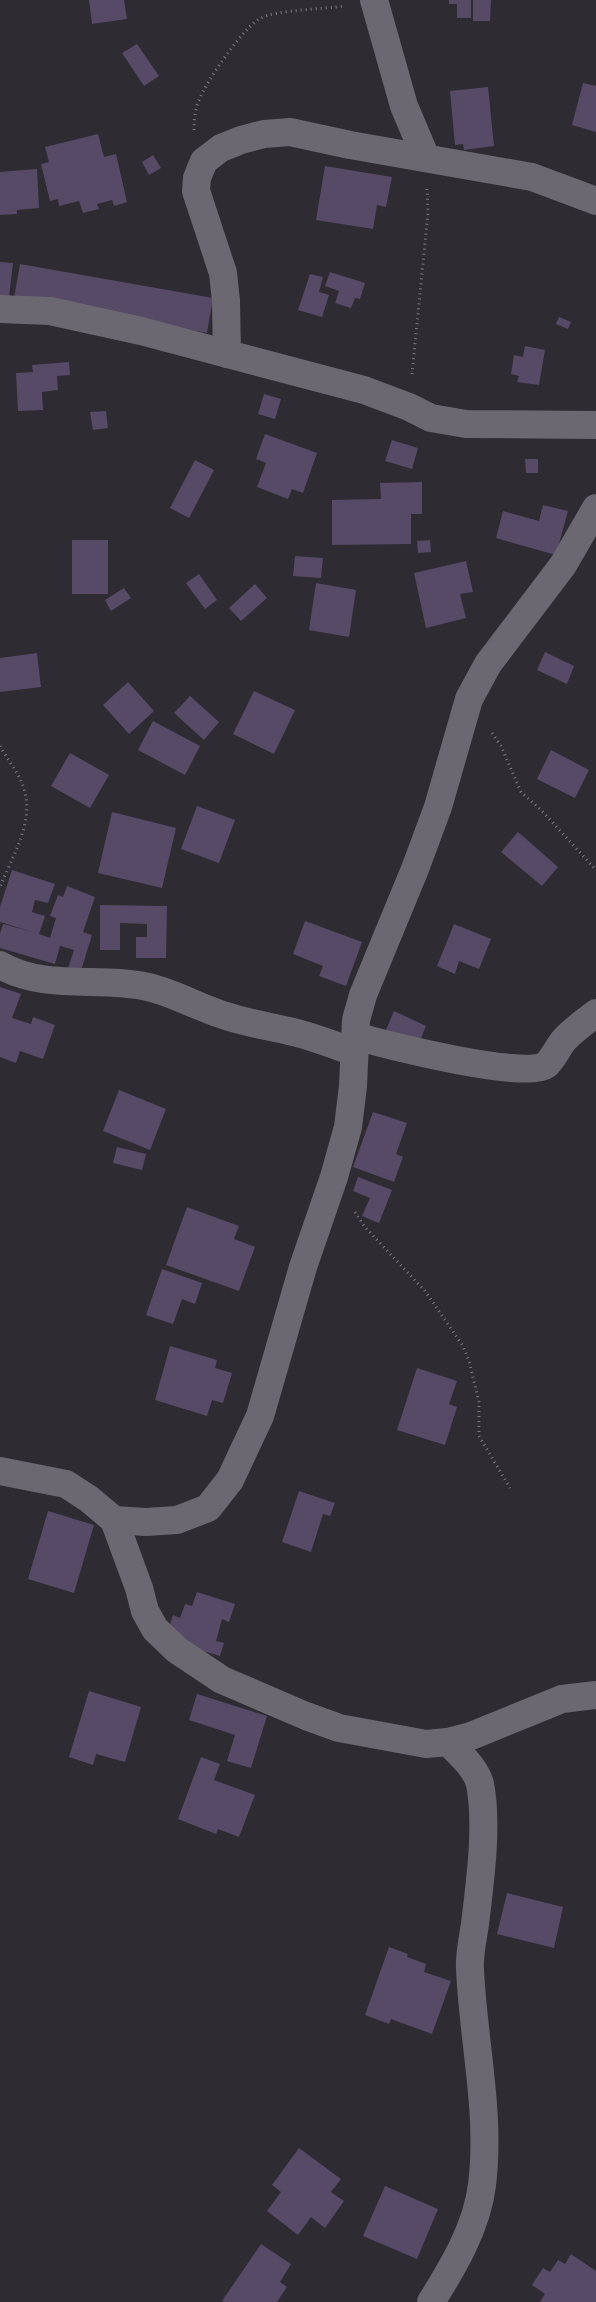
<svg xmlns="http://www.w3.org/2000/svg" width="596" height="2302" font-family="Spectral,serif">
<rect width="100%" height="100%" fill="#2e2b33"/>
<g fill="#564a67">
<polygon points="89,0 124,0 127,19 92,24"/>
<polygon points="449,0 471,0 471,18 457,18 457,4 449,4"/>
<polygon points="473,0 491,0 490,21 473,21"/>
<polygon points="137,44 159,76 144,86 122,53"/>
<polygon points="583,83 596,86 596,132 572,125"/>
<polygon points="488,87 494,146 464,150 463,144 455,145 450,91"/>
<polygon points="98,134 104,157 116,154 127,202 114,206 112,200 97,204 99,209 83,213 79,201 59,206 58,199 50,201 41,164 49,162 45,147"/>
<polygon points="153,155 161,168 149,175 142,162"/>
<polygon points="325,166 392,177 386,207 377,205 373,229 316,220"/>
<polygon points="37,169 39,208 17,210 17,214 0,215 0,172"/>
<polygon points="0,262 13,263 9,298 0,297"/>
<polygon points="20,264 213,298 207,333 14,298"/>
<polygon points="330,272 365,283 360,299 355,298 351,308 335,303 339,291 325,286"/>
<polygon points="310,274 323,277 319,292 329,295 322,317 298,310"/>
<polygon points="559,317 571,322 568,329 556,324"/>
<polygon points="525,346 545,350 539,385 517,382 519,376 511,374 514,355 523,357"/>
<polygon points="69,362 70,375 57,376 58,390 42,392 43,410 18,411 16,373 33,372 32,365"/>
<polygon points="264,394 281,399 275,419 258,414"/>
<polygon points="106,411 108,428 93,430 90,412"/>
<polygon points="265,434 317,453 303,493 292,489 288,499 257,487 266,463 256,459"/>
<polygon points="392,440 418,448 412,469 385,461"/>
<polygon points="525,459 538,459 538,473 526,473"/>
<polygon points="195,460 214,470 189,518 170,508"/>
<polygon points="422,482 422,514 411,514 411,544 332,545 332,500 381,499 380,483"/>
<polygon points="543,505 568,511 556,555 496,538 503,511 539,521"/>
<rect x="72" y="540" width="36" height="54"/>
<polygon points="430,540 431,552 418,553 417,541"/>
<polygon points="295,556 323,558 321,578 293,576"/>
<polygon points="466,561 473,592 460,594 466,618 426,628 414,573"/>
<polygon points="199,574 217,600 205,609 186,583"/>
<polygon points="316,583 356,590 349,637 309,630"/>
<polygon points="255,584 267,598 241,621 229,608"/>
<polygon points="124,588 131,598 111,611 105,600"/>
<polygon points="545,652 574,666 567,684 537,670"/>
<polygon points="37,653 41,687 0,692 0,658"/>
<polygon points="128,682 154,711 129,734 103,705"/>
<polygon points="254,691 295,710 274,754 233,734"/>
<polygon points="190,696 219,722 204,740 174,713"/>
<polygon points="153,721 200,746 185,775 138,750"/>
<polygon points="551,750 589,770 575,798 537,779"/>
<polygon points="70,753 109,775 90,808 51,786"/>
<polygon points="197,806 235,820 219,863 181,849"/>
<polygon points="112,812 176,828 162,888 98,873"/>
<polygon points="518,832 558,867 542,886 501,852"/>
<polygon points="12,870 55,884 48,903 35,900 32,912 45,916 39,934 50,938 56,918 50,916 58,895 63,897 67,886 95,897 83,932 92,935 80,974 67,971 74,950 60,946 55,964 0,948 0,934 3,924 33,932 0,922 0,907"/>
<polygon points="100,905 167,906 166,958 136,958 136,937 147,937 147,924 120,923 120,950 100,950"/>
<polygon points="305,921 362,942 346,986 319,976 323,966 293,954"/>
<polygon points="454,924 491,939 479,969 459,961 455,974 437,966"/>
<polygon points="0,987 21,994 12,1018 31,1024 33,1017 55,1025 43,1059 20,1051 16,1063 0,1057"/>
<polygon points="394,1011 426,1026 418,1046 385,1032"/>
<polygon points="119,1090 166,1109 150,1150 103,1131"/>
<polygon points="373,1112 407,1123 396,1154 403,1157 394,1182 353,1167"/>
<polygon points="117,1147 146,1154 142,1170 113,1163"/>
<polygon points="358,1177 392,1190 379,1223 362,1216 370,1198 353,1191"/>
<polygon points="187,1207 239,1226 234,1239 255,1247 239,1291 166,1265"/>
<polygon points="162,1269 202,1283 195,1304 182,1299 173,1324 146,1315"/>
<polygon points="170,1346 217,1360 215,1368 232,1373 223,1403 212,1400 207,1416 155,1400"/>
<polygon points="417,1368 457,1381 449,1404 457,1407 445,1445 397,1430"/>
<polygon points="299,1491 335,1503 330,1516 323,1514 311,1552 282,1542"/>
<polygon points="48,1511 94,1525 74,1593 28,1579"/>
<polygon points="197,1592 235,1604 229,1622 222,1619 216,1641 224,1643 220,1656 180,1644 167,1634 173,1615 180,1618 185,1604 192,1606"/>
<polygon points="89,1691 141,1707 125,1762 96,1754 93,1765 69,1757"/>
<polygon points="197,1694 267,1716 251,1768 227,1761 235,1735 189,1720"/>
<polygon points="201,1757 220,1764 214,1780 255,1795 239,1837 218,1829 216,1834 178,1819"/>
<polygon points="507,1893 563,1907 554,1948 497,1934"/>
<polygon points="389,1947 408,1954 407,1957 426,1964 424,1972 451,1981 432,2034 391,2019 389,2024 365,2015"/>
<polygon points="299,2148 341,2179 331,2192 344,2201 325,2228 311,2217 298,2235 267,2211 281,2192 272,2185"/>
<polygon points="385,2186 438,2209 417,2259 363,2236"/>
<polygon points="261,2244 291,2264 280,2282 287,2287 277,2302 224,2302 222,2301"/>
<polygon points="571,2254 596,2271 596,2302 540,2302 545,2294 532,2285 543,2268 550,2272 558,2260 565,2264"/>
</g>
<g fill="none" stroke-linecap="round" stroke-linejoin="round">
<g stroke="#7e7c82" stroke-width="3" stroke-dasharray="1 4" stroke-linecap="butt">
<path d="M194 130C194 120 195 109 199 100 206 82 244 26 261 18 275 10 325 9 344 6"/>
<polyline points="412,374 428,213 427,189"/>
<polyline points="492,733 501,746 521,792 541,810 596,870"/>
<path d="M0 746C7 759 18 772 23 786 36 821 12 856 0 887"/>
<polyline points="355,1212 364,1226 425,1291 463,1346 469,1361 479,1402 479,1436 510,1488"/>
</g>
<g stroke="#6c6871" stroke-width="28">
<polyline points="374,0 404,106 426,158"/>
<polyline points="0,309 50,311 141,331 364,390 409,407 431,418 466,424 596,425"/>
<polyline points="227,354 226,301 223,273 196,191 197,178 204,161 221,148 241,140 264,134 290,132 350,145 532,177 596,201"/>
<path d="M0 965C45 991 100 976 148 987 174 993 198 1007 223 1015 246 1023 269 1026 293 1032 314 1037 334 1045 354 1052"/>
<path d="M356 1036C384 1045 526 1080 546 1065 553 1059 558 1047 564 1040 573 1030 585 1022 596 1013"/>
<polyline points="0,1471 66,1484 89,1499 114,1520 139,1588 145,1611 155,1629 177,1650 222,1680 306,1716 339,1728 426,1744 448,1742 471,1736 562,1699 596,1695"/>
<polyline points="114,1520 146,1522 177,1520 208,1508 230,1480 260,1416 303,1267 334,1177 348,1127 353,1086 356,1020 363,995 415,869 438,807 469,699 488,664 563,565 596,508"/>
<path d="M431 2302C453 2267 477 2227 482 2185 491 2113 473 2040 470 1969 469 1954 473 1938 475 1924 480 1882 488 1825 480 1784 476 1768 459 1753 448 1742"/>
</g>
</g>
</svg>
